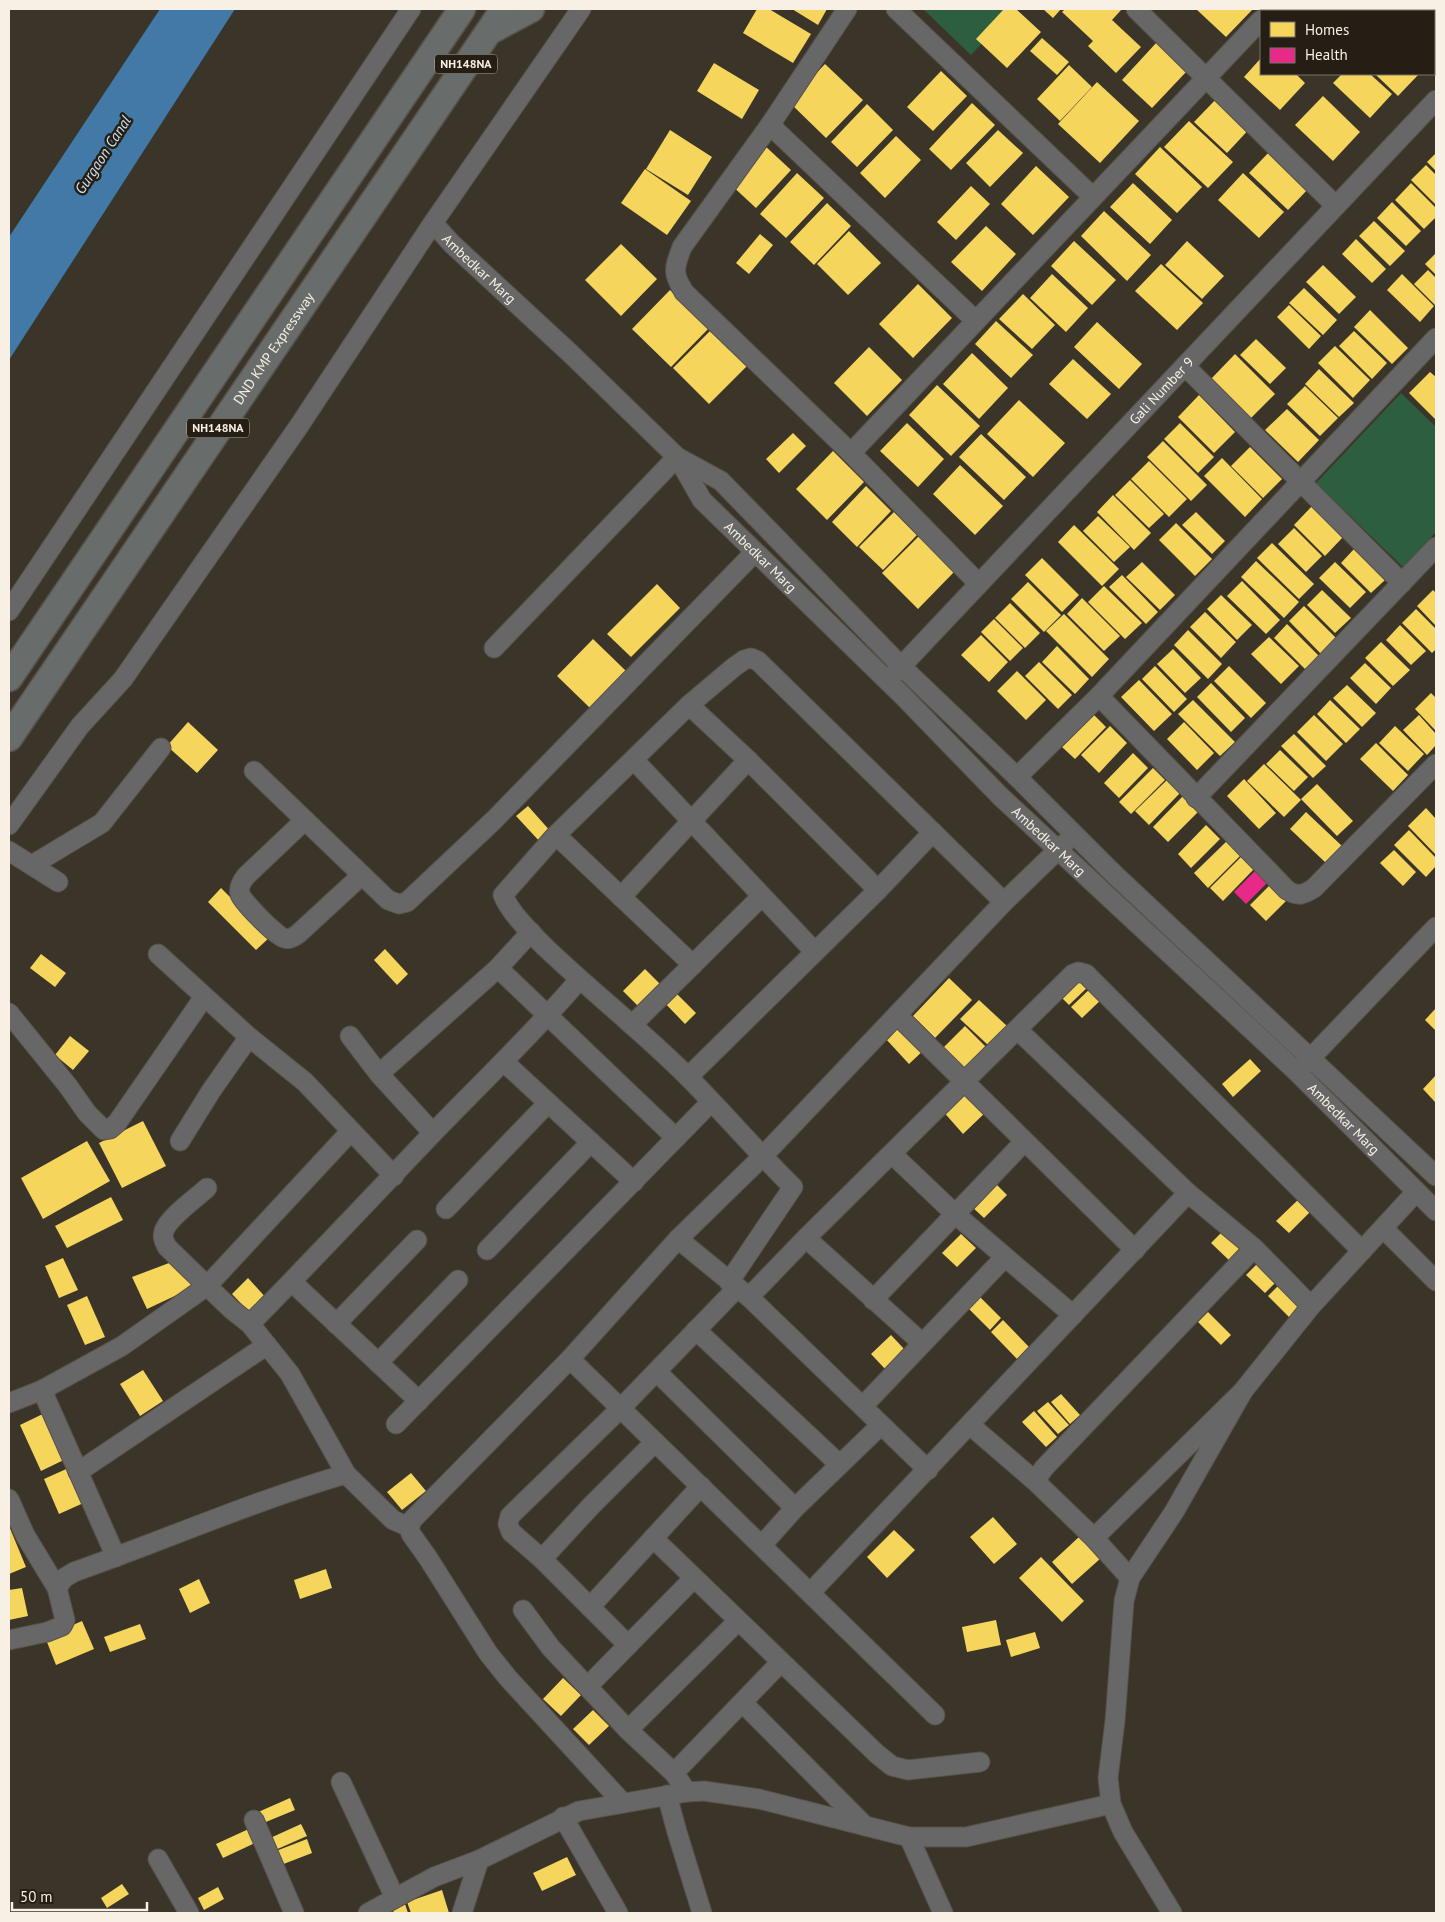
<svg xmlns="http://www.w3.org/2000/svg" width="1445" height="1922" font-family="'PT Sans',sans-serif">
<rect width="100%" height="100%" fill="#3a3429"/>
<g fill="#2c5e3f">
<polygon points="923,9 1014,9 971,55"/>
<polygon points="1401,393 1436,427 1436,532 1403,567 1316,483"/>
</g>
<polygon fill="#4279a7" points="160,9 235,9 9,360 9,237"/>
<g fill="#f6d55c">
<polygon points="757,9 769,9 811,34 793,63 743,33"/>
<polygon points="792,9 827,9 818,25"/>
<polygon points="1004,9 1016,9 1041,32 1007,68 976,39"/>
<polygon points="1043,9 1061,9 1053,18"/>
<polygon points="1065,9 1122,9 1112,20 1141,47 1116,73 1088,46 1093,41 1062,12"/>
<polygon points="1196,9 1253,9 1226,37"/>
<polygon points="1304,9 1358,9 1360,11 1307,11"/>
<polygon points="1434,26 1436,28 1436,54 1434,57"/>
<polygon points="1042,38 1069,62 1057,75 1030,51"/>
<polygon points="1157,42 1187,71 1152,108 1122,80"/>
<polygon points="1261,58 1261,74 1296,74 1305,83 1280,110 1244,77"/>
<polygon points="714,63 759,90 742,119 697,91"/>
<polygon points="825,64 863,100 826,138 789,102"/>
<polygon points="1069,65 1092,87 1060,121 1037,99"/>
<polygon points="941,71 967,96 933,131 907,107"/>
<polygon points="1342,74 1370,74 1392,94 1370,118 1333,83"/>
<polygon points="1375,74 1419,74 1398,96"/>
<polygon points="1097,82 1139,121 1100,163 1058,124"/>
<polygon points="1220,95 1253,125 1227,153 1194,122"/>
<polygon points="1323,96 1360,132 1333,161 1295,125"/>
<polygon points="972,103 995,125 951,170 929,149"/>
<polygon points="867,104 893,130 857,167 831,142"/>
<polygon points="1189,121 1233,162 1208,188 1164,147"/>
<polygon points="670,130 712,157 688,195 646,169"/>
<polygon points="998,130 1023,153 990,187 966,163"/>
<polygon points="896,136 921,160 885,198 860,173"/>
<polygon points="764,145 791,170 756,208 729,183"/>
<polygon points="1160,147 1202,187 1177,213 1135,174"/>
<polygon points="1273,148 1312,185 1288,210 1249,173"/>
<polygon points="1436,153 1436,171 1427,162"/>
<polygon points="1426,165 1436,175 1436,205 1411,180"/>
<polygon points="1036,166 1069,197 1033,235 1001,204"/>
<polygon points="645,169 691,201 667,235 621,203"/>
<polygon points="797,173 824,198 786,238 760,214"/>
<polygon points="1243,173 1284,212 1259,238 1218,200"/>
<polygon points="1133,183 1172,220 1150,244 1110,207"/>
<polygon points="1411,183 1436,208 1436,217 1424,229 1395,200"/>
<polygon points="971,186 990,204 956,240 937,222"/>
<polygon points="1392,202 1421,231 1406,246 1377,218"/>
<polygon points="827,203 851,226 814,265 790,242"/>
<polygon points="1104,211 1151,255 1127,281 1081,236"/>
<polygon points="1374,221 1405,251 1390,266 1359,236"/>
<polygon points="986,226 1016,254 982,291 951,262"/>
<polygon points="849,231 881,263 848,295 817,264"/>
<polygon points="760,234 773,245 749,274 736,263"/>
<polygon points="1356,239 1386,269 1372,283 1342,254"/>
<polygon points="1074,241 1116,280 1092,305 1051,266"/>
<polygon points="1187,241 1224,276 1202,299 1165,265"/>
<polygon points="621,244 657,279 621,316 585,280"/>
<polygon points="1436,253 1436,275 1425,264"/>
<polygon points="1161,264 1203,303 1177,330 1135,291"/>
<polygon points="1323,265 1356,297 1339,314 1306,282"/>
<polygon points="1428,270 1436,278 1436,306 1414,284"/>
<polygon points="1052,274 1088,308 1066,332 1030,298"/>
<polygon points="1402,274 1434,306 1420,322 1387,290"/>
<polygon points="918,284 952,318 913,358 879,324"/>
<polygon points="1304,288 1337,320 1323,335 1289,303"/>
<polygon points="670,290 709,328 671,367 632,329"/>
<polygon points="1023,294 1055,325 1032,349 999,319"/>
<polygon points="1289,305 1321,336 1309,349 1277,317"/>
<polygon points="1370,310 1408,348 1392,364 1354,327"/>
<polygon points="996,321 1033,355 1011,378 975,344"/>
<polygon points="1097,322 1142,364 1119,389 1074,347"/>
<polygon points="714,327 750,363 709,404 673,368"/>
<polygon points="1354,331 1387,363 1372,379 1339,346"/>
<polygon points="1256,339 1286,368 1270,384 1240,355"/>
<polygon points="1335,346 1370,380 1353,398 1318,363"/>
<polygon points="869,347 902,380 867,416 834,383"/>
<polygon points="972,353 1008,388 979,419 943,384"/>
<polygon points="1235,354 1275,394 1251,418 1211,379"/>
<polygon points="1073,359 1111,394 1087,419 1049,384"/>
<polygon points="1319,369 1354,403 1339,417 1305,384"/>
<polygon points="1430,372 1436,377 1436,420 1409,393"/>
<polygon points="937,385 980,426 951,456 909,415"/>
<polygon points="1305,386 1338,418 1320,436 1287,404"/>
<polygon points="1199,395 1235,432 1214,453 1178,417"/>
<polygon points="1019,400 1065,443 1033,477 987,434"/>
<polygon points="1287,409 1319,440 1298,462 1265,430"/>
<polygon points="907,423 944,459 918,487 880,451"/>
<polygon points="1180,423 1214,457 1198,473 1164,439"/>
<polygon points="793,433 806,446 779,473 766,459"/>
<polygon points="981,434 1026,477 1004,500 959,457"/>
<polygon points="1163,441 1207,485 1191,501 1147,457"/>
<polygon points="1250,447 1282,479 1263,498 1231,466"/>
<polygon points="833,451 864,482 827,520 796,489"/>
<polygon points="1222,458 1262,499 1245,517 1204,476"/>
<polygon points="1149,461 1187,499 1169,517 1131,479"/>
<polygon points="960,465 1003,506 975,535 933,494"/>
<polygon points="1130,480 1164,514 1149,528 1115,495"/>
<polygon points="866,486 891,511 857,547 832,522"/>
<polygon points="1113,495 1151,533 1134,550 1097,512"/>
<polygon points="1313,505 1344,536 1325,556 1294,525"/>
<polygon points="894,512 917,535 883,570 859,547"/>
<polygon points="1196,512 1225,541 1212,554 1182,525"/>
<polygon points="1098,516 1130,547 1114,562 1083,531"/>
<polygon points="1176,523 1212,559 1195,576 1159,540"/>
<polygon points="1074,525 1119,569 1102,586 1058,542"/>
<polygon points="1294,528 1322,556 1306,572 1278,544"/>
<polygon points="919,536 955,571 918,609 882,573"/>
<polygon points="1272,543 1314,584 1299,599 1257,558"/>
<polygon points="1354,549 1385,580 1371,593 1341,563"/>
<polygon points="1042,558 1079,595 1062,612 1025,575"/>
<polygon points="1256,561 1299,602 1284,618 1241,577"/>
<polygon points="1142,562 1175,595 1160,610 1126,577"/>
<polygon points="1335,562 1366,592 1350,608 1319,578"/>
<polygon points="1122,575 1158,612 1146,624 1109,587"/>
<polygon points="1242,581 1280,620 1266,634 1227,596"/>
<polygon points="1028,582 1061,615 1044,632 1011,599"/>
<polygon points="657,584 680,608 631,657 607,634"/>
<polygon points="1104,586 1142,623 1125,639 1088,602"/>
<polygon points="1322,590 1351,618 1335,633 1307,605"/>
<polygon points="1433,590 1436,593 1436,626 1417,606"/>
<polygon points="1221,595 1252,625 1237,640 1207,609"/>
<polygon points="1082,598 1120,636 1104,651 1067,614"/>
<polygon points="1010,603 1040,633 1025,648 995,618"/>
<polygon points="1304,606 1338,640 1322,655 1289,621"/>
<polygon points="1416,609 1436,629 1436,649 1432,653 1402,623"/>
<polygon points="1205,612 1236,642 1221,658 1190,627"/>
<polygon points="1064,614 1109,659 1092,677 1046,631"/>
<polygon points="994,619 1023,648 1010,661 981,632"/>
<polygon points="1287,624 1319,656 1305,669 1274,638"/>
<polygon points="1400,625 1426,651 1411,665 1386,640"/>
<polygon points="1188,630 1222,664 1208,679 1174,645"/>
<polygon points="981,635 1008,662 989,682 961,655"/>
<polygon points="1269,637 1299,666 1281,684 1251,654"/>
<polygon points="593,639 626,671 590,708 557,676"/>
<polygon points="1381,642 1410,670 1393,686 1365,658"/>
<polygon points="1057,646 1089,679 1075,694 1042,662"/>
<polygon points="1173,649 1201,678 1185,693 1157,664"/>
<polygon points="1039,662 1072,695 1058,709 1025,676"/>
<polygon points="1365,663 1391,688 1376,704 1350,678"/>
<polygon points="1155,666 1187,699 1174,712 1142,679"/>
<polygon points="1229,666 1266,703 1251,718 1214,681"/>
<polygon points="1017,671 1046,700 1026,720 997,691"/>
<polygon points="1139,680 1172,714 1154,731 1121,697"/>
<polygon points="1211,683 1245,718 1231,732 1197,697"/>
<polygon points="1347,685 1376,713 1362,727 1333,698"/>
<polygon points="1431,693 1436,698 1436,731 1415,709"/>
<polygon points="1193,700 1235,742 1220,756 1178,714"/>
<polygon points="1330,700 1360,729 1346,743 1317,714"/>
<polygon points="1094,715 1106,727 1075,759 1062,747"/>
<polygon points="1314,715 1343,744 1326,761 1297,732"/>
<polygon points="1419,715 1436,734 1436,745 1427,755 1403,730"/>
<polygon points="188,722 218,750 197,773 167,746"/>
<polygon points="1184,722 1214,753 1197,770 1167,739"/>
<polygon points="1110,726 1127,743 1099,773 1081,755"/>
<polygon points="1395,726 1424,754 1408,771 1379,743"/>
<polygon points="1294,734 1326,766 1313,778 1281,746"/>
<polygon points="1376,743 1408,775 1393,791 1360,759"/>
<polygon points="1280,750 1308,777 1294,791 1266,764"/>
<polygon points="1133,753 1148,768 1119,798 1104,783"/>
<polygon points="1264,764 1301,800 1284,817 1247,781"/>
<polygon points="1153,768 1165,780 1131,814 1119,802"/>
<polygon points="1244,779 1276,813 1259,829 1227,796"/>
<polygon points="1167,780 1180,793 1149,825 1135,811"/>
<polygon points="1317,784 1353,821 1337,836 1301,799"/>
<polygon points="1183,796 1198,812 1168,842 1153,827"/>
<polygon points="528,806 552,833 541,843 516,816"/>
<polygon points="1426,808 1436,819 1436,855 1408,826"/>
<polygon points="1306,812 1342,846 1326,863 1290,829"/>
<polygon points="1206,825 1220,839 1191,868 1178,854"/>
<polygon points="1409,830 1436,858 1436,866 1426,877 1394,845"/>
<polygon points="1230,838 1244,852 1208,888 1194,873"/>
<polygon points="1394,850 1416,872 1403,886 1380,863"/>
<polygon points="1241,857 1254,869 1223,901 1210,888"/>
<polygon points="1270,885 1286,901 1266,921 1250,905"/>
<polygon points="221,888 270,937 256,950 208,902"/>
<polygon points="385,949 408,974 397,985 374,960"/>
<polygon points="41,954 66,973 55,987 30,968"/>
<polygon points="645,969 660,984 638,1006 623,991"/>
<polygon points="1078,974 1091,984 1069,1005 1056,992"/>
<polygon points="949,978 972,1000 935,1038 913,1016"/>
<polygon points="1094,985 1104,997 1082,1018 1071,1007"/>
<polygon points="672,989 696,1013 685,1024 661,999"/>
<polygon points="979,1000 1007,1026 988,1045 960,1019"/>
<polygon points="1436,1008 1436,1031 1425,1020"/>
<polygon points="902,1022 926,1048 909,1064 885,1038"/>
<polygon points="965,1026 987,1048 965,1071 942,1049"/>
<polygon points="70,1036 89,1051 73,1070 55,1055"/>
<polygon points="1250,1059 1261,1071 1233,1097 1222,1084"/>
<polygon points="1436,1075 1436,1100 1435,1102 1423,1089"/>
<polygon points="964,1084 988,1110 963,1134 941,1109"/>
<polygon points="143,1121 166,1166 122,1188 99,1143"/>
<polygon points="87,1141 110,1181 43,1219 21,1178"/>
<polygon points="994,1182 1007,1195 984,1218 971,1206"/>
<polygon points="111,1197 123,1220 67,1248 55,1226"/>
<polygon points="1301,1197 1313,1209 1289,1233 1276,1221"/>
<polygon points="1224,1230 1246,1251 1233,1264 1211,1243"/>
<polygon points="961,1234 976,1248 957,1267 942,1253"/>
<polygon points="63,1258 78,1290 59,1298 45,1266"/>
<polygon points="177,1260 198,1285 147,1309 132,1277"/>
<polygon points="1258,1263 1277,1281 1265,1293 1246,1275"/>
<polygon points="248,1278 268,1300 252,1315 232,1294"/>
<polygon points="1282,1282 1304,1305 1291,1319 1268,1296"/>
<polygon points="977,1294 1001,1318 990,1330 966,1306"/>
<polygon points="87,1296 105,1337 85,1345 67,1305"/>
<polygon points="1208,1312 1231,1335 1221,1345 1198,1322"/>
<polygon points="1003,1320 1029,1347 1017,1359 991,1332"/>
<polygon points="891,1335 906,1351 886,1370 871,1354"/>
<polygon points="143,1370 163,1401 140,1416 120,1384"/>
<polygon points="1061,1394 1080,1415 1070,1424 1051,1402"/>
<polygon points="1048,1402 1069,1425 1058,1434 1037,1411"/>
<polygon points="49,1411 70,1457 41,1471 20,1425"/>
<polygon points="1034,1411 1057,1437 1046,1447 1022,1422"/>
<polygon points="73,1466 88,1501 59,1514 44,1479"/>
<polygon points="411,1473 426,1491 402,1510 387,1492"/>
<polygon points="993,1517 1017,1544 994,1564 970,1537"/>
<polygon points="9,1526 26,1567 9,1574"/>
<polygon points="894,1530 915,1550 887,1578 867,1557"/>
<polygon points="1080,1536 1101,1558 1072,1584 1052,1562"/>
<polygon points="1041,1557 1084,1601 1062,1622 1019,1578"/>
<polygon points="326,1569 332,1588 300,1599 294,1580"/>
<polygon points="199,1579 210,1603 190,1613 179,1589"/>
<polygon points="22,1588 28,1616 9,1620 9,1590"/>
<polygon points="996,1620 1001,1645 967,1652 962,1627"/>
<polygon points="82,1621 94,1649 56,1665 45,1637"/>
<polygon points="140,1624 146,1639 110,1652 104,1637"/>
<polygon points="1035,1632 1040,1648 1011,1657 1006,1640"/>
<polygon points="563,1678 581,1695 561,1716 543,1699"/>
<polygon points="593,1710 609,1726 589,1745 573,1729"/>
<polygon points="290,1798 295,1810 261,1824 256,1813"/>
<polygon points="301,1824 307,1836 273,1851 268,1839"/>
<polygon points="253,1827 259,1841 223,1858 216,1844"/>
<polygon points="307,1839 312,1853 281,1865 276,1851"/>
<polygon points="567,1857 576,1875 542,1891 533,1873"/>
<polygon points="122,1884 129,1894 107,1908 101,1898"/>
<polygon points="218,1887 224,1899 204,1910 198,1898"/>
<polygon points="442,1890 449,1913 411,1913 407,1902"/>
<polygon points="405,1904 408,1913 394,1913 392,1908"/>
</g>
<polygon fill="#e7298a" points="1256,870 1268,882 1246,904 1234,892"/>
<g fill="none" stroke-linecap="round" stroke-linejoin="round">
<defs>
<g id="minor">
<path d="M847 9 770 125 682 247C674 269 672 272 684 292L851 453 979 584"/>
<polyline points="896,9 1093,197"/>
<polyline points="1136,9 1336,206"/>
<polyline points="770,125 976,321"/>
<path id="s1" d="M433 223 452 244 571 354 677 457 721 481 901 666 1017 777 1115 875 1436 1176"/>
<polyline points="1185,366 1402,583"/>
<polyline points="851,453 1261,20"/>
<path id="s2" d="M678 458 702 500 903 696 1000 796 1297 1072 1436 1211"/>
<polyline points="9,611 411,9"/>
<polyline points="494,648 677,457"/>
<path id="s3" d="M893 675 1436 100"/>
<path d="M1099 696 1287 890C1298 897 1303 895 1314 888L1436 764"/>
<polyline points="689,705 748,760 878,890"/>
<polyline points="634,760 814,951"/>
<polyline points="254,771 388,900 399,904 407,902 494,820 755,552"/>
<polyline points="1017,777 1099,696 1436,338"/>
<polyline points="1196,798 1436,547"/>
<path d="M305 820 246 876C242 881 238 887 240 894 242 901 276 936 284 938 289 940 294 937 298 934L362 875"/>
<polyline points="9,825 80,726 123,679 299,426 433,223 581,9"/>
<polyline points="556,835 693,965"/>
<polyline points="9,851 58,882"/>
<polyline points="32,865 102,823 161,748"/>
<polyline points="621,897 748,760"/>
<polyline points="158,954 249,1037 305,1082 394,1176"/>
<polyline points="498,968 676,1138"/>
<polyline points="9,1013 68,1086 87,1113 104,1130 110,1129 117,1123 204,997"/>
<polyline points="897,1015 1135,1250"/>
<polyline points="632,1025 761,897"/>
<polyline points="1018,1030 1188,1193 1254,1248 1311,1306"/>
<polyline points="350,1036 379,1074 433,1133"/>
<polyline points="504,1062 634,1182"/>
<polyline points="1304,1065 1436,927"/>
<polyline points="379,1074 498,968 531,932"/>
<polyline points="688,1077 878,890 933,832"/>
<polyline points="180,1141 211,1091 249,1037"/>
<polyline points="892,1154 955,1214 1073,1315"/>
<path d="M207 1188C196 1198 168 1218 164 1231 162 1237 164 1241 167 1247L231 1309 250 1324 290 1374 346 1474"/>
<polyline points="446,1209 548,1103"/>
<polyline points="1383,1228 1436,1281"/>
<polyline points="806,1238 922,1343"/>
<polyline points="678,1239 749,1297 928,1470"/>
<polyline points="487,1250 591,1142"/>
<polyline points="292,1282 419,1401"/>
<path d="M729 1282 793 1187C756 1151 723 1112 687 1076 642 1031 592 992 546 948 532 934 510 913 503 895L556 835 689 705 734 667 744 660 751 658 758 661 1004 902"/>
<polyline points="749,1297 806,1238 1073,974 1078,972 1086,974 1362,1251"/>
<polyline points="873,1300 1024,1142"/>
<path d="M250 1324C312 1261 372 1197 433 1133 482 1082 533 1034 579 980"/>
<polyline points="336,1324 417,1240"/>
<polyline points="696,1330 839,1464"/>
<polyline points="570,1359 935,1715"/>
<polyline points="378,1363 458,1280"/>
<polyline points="657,1372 795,1508"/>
<polyline points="42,1390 116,1557"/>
<polyline points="9,1403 42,1390 122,1346 207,1286 351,1131"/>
<polyline points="863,1406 1005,1257"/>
<polyline points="396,1424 711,1102"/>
<polyline points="970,1425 1035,1481"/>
<polyline points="78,1472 267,1345"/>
<polyline points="9,1499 25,1535 57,1588"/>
<polyline points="409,1527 413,1519 570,1359 678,1239 762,1157 1004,902 1065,843"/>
<polyline points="653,1538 877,1754 892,1766 908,1770 980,1762"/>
<polyline points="1094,1538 1243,1391 1311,1306 1416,1192"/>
<polyline points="762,1545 795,1508 881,1425"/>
<polyline points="542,1559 591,1506 655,1442"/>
<polyline points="1130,1578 1094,1538 1035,1481 1044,1468 1254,1248"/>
<polyline points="811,1592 1188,1193"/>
<polyline points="590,1607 701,1486"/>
<polyline points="523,1610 551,1648 628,1730 674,1773 687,1792"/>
<path d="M9 1640 47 1632 62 1626 65 1620 57 1588 64 1578 74 1572C165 1540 253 1501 346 1474L393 1520 409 1527 411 1534 428 1558 488 1653 508 1678 623 1803"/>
<polyline points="628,1645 542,1559 511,1532 508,1524 510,1516 621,1408 737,1288"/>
<polyline points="588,1686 694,1578"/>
<polyline points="743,1703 865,1826"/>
<polyline points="628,1730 738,1621"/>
<polyline points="674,1773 781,1662"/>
<polyline points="341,1782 395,1898"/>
<polyline points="667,1795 677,1832 702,1913"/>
<polyline points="563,1817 618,1913"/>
<polyline points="254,1820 294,1913"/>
<polyline points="909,1837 943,1913"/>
<polyline points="158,1859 189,1913"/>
<polyline points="368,1913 434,1877 479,1860 579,1811 687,1792 704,1791 759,1799 909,1837 966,1837 1111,1804"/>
<polyline points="462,1913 479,1860"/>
<polyline points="1172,1913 1123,1832 1111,1804 1108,1778 1115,1721 1124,1601 1130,1578 1174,1512 1243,1391"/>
</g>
<g id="highway">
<polyline points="490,31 531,9"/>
<polyline points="9,678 462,9"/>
<path id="s4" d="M9 738 504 9"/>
</g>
</defs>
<use href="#minor" stroke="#575149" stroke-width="21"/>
<use href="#highway" stroke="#575149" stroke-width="29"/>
<use href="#minor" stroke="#666766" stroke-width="19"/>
<use href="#highway" stroke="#686c6a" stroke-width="26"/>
</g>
<g text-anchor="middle" stroke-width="5" stroke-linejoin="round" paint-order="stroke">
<g fill="#241e15" stroke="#b8b1a6" stroke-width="1">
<rect x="435" y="54.5" width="62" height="19" rx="4"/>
<rect x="187" y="418.5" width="62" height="19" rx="4"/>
</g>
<g font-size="12" font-weight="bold" fill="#f8f0e4">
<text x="466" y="68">NH148NA</text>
<text x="218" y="432">NH148NA</text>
</g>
<g font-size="14" fill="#f8f0e4" stroke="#241e15">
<text dy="5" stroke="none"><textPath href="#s1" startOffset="65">Ambedkar Marg</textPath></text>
<text dy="5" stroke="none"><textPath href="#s4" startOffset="471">DND KMP Expressway</textPath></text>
<text dy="5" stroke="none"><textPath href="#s3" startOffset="391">Gali Number 9</textPath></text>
<text dy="5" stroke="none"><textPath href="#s2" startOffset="130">Ambedkar Marg</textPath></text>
<text dy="5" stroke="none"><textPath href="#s2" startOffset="535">Ambedkar Marg</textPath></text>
<text dy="5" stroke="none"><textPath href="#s2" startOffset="940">Ambedkar Marg</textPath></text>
</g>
<g font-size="15" font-style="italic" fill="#d1e1f0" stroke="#241e15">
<text transform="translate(103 155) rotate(-57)" y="5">Gurgaon Canal</text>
</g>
</g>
<rect width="1445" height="1922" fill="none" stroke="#f8f0e4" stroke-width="20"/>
<rect x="1260" y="10" width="175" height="65" fill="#241e15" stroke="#797268"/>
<rect x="1270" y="22" width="25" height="15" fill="#f6d55c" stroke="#797268"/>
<text x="1305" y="35" font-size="15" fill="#f8f0e4">Homes</text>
<rect x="1270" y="48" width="25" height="15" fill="#e7298a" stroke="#797268"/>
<text x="1305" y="60" font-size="15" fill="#f8f0e4">Health</text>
<path d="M12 1902v8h135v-8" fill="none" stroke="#f8f0e4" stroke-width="2.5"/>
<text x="20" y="1902" font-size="15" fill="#f8f0e4" stroke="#241e15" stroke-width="4" paint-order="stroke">50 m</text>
</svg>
